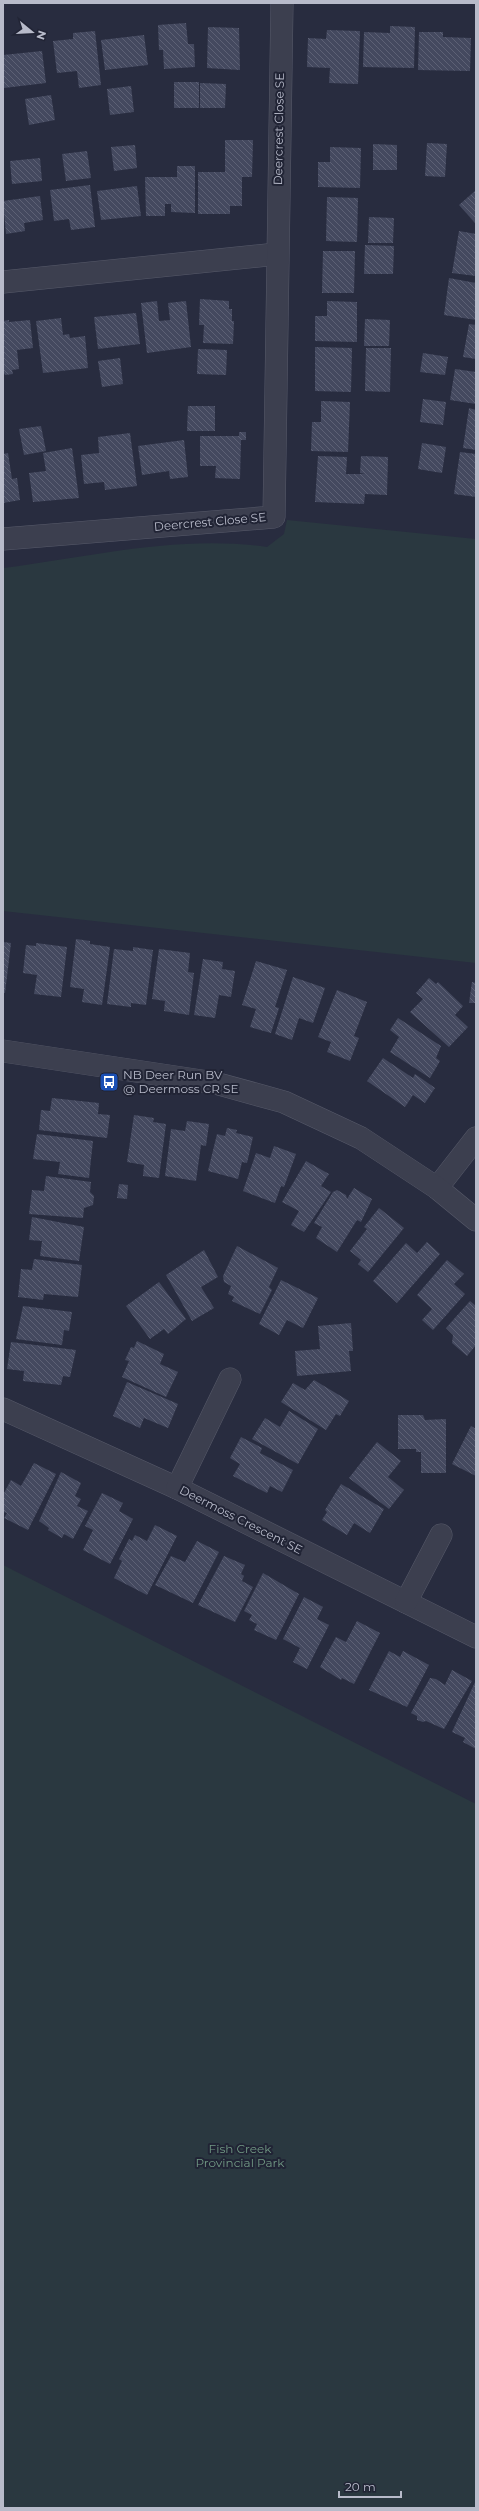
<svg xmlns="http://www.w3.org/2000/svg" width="479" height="2511" font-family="Montserrat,sans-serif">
<defs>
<pattern id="building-back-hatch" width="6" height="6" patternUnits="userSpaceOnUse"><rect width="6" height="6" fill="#44495f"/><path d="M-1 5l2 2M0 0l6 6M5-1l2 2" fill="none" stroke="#5d6175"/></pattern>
</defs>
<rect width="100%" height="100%" fill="#282c3f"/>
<g fill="#2a3840">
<path d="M287 520 476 539V963L3 911V568C89 557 180 534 267 547L284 534Z"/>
<polygon points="3,1565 476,1804 476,2508 3,2508"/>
</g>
<g fill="url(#building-back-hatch)">
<polygon points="186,23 188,44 194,44 195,67 164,69 163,50 159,50 158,25"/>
<polygon points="390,26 415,27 414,68 363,67 364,32 390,33"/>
<polygon points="208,27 239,28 240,70 207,68"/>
<polygon points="327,30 360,31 358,84 329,83 330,68 307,67 308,38 326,39"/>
<polygon points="95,31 101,85 79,88 77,71 57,73 53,41 73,39 73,33"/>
<polygon points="419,32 443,32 443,37 471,38 470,71 418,70"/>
<polygon points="144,35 148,65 105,70 101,40"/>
<polygon points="42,51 46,83 4,88 3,55"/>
<rect x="174" y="82" width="25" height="26"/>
<polygon points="200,83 226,84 225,108 200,108"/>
<polygon points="131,86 134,112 110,115 107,89"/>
<polygon points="51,95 55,120 29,125 25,99"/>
<polygon points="225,140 253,140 252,177 242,177 242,206 230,206 230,214 198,214 198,172 225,172"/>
<polygon points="427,143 447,144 445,177 425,176"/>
<polygon points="373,144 397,145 397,170 373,170"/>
<polygon points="135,145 137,168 114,171 111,147"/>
<polygon points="330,147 361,148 360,188 318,187 318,162 330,162"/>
<polygon points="87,151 91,178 66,181 62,154"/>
<polygon points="40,158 42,181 12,184 10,161"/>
<polygon points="177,166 195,166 195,213 171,212 171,204 165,204 165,216 146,216 145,177 177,177"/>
<polygon points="90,185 95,227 71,230 69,219 54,221 50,190"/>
<polygon points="137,186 141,216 101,220 97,191"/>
<polygon points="476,190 476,224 459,205"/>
<polygon points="40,196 43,220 24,223 25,231 6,234 3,201"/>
<polygon points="327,197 358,198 357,242 326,241"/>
<polygon points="369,217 394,218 393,243 368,243"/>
<polygon points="459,231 476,234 476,276 452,273"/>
<polygon points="365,245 394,246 393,274 364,274"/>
<polygon points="323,251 355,251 354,293 322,293"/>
<polygon points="449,278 476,283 476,320 444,315"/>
<polygon points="200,299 229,301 229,309 232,309 232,321 234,321 233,344 203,343 204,325 199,325"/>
<polygon points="157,301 159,321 170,320 168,303 186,301 191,347 147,353 141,303"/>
<polygon points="327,301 357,302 357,342 315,341 315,316 327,316"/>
<polygon points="136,313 140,344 98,349 94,317"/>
<polygon points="61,318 63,335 69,334 70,338 85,336 88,368 43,373 36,321"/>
<polygon points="365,319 390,320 389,346 364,346"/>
<polygon points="9,320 9,322 30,320 33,348 17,350 19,369 12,370 13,374 5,375 3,371 3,321"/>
<polygon points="469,324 476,325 476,359 463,357"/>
<polygon points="315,347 352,348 351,392 315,391"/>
<polygon points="366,348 391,348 390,392 365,391"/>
<polygon points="198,349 227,350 226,375 197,374"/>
<polygon points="423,353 448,357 445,375 420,372"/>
<polygon points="120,358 123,384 102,387 98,361"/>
<polygon points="455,369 476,372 476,404 450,400"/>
<polygon points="423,399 446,402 443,425 420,422"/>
<polygon points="321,401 350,402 348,452 311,451 312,422 321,422"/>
<polygon points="188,406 215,406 215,431 187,431"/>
<polygon points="469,408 476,410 476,450 463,448"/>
<polygon points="41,426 46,451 24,455 19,429"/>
<polygon points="239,432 246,432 246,440 241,440 240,479 215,478 216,466 200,466 200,436 239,436"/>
<polygon points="130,433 137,486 105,490 104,482 84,484 81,455 99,453 98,437"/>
<polygon points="184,440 188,477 170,479 169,471 142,475 138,446"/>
<polygon points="422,443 446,447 442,473 418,469"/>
<polygon points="72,448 79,498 33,502 29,473 46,471 43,453"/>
<polygon points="460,452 476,454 476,497 454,494"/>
<polygon points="8,453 12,479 17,478 20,500 3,503 3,454"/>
<polygon points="318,456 347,457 346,474 365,474 360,473 361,456 388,457 387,495 365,494 364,504 315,502"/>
<polygon points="76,939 90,941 90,944 110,947 102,1005 82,1002 84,989 70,987"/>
<polygon points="3,942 11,943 5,993 3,993"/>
<polygon points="36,943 67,947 61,997 34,994 37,975 23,973 26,945 36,946"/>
<polygon points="133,947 153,950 146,1005 131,1003 131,1007 107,1004 114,949 133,951"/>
<polygon points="159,949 190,953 188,972 194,973 189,1015 164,1011 165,1001 152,999"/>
<polygon points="203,959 223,962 222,969 235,971 231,997 219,995 215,1018 194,1015"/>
<polygon points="256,961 287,970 275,1007 279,1008 271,1033 250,1027 256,1009 242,1005"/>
<polygon points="293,977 325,988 313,1023 299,1018 292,1040 275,1034"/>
<polygon points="429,978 436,984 438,982 463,1006 455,1015 468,1027 449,1047 410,1012 423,999 416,993"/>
<polygon points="472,982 476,983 476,1003 469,1003"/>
<polygon points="337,990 367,1002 354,1036 359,1038 350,1061 327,1052 331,1042 318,1037"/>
<polygon points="398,1018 441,1046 436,1058 440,1061 430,1078 390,1052 399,1037 390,1030"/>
<polygon points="383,1058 413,1078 415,1074 435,1088 425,1103 413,1095 405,1107 367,1081"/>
<polygon points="52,1098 99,1103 98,1114 110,1115 107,1138 39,1130 41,1110 50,1111"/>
<polygon points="134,1115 154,1118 153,1122 166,1124 159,1178 143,1176 144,1165 127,1162"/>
<polygon points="187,1121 209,1124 206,1146 201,1145 196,1181 165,1176 171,1129 185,1131"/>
<polygon points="227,1128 237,1130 236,1133 253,1137 247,1163 242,1162 238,1179 208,1171 217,1134 225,1136"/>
<polygon points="37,1134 93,1141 89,1178 58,1174 60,1162 33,1159"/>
<polygon points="274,1146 296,1154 284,1187 281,1186 275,1203 243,1191 256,1153 270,1158"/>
<polygon points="306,1161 329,1174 321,1186 331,1192 304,1232 291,1225 299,1211 282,1202"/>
<polygon points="46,1176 91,1182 90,1192 94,1196 93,1205 84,1208 83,1218 29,1214 32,1190 44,1191"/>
<polygon points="119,1184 128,1185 127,1199 117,1198"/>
<polygon points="354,1188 372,1199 361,1222 357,1220 337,1252 316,1238 322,1227 314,1223 333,1192 337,1190 346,1195 347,1199"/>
<polygon points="379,1208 404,1228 368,1272 358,1264 361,1260 350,1251 367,1229 364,1227"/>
<polygon points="32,1217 84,1227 79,1261 40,1256 42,1241 29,1240"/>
<polygon points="427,1242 440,1254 397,1303 373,1281 406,1243 417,1253"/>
<polygon points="237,1246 278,1268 269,1287 272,1290 260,1314 232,1301 234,1297 228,1294 231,1286 224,1282 223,1276"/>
<polygon points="204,1250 218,1277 201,1287 214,1308 192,1321 166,1275"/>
<polygon points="34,1259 82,1265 78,1297 44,1294 43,1300 18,1297 21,1269 32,1270"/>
<polygon points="447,1260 464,1274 454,1284 465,1294 433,1330 422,1320 432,1309 417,1295"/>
<polygon points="281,1280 318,1298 303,1328 287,1320 279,1335 259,1324"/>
<polygon points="159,1282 186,1319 168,1334 164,1329 150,1339 126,1306"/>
<polygon points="470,1301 476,1306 476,1345 467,1356 452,1343 453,1335 446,1328"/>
<polygon points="23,1306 72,1312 69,1331 64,1330 62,1345 16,1339"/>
<polygon points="351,1323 353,1351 349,1351 351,1371 297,1376 295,1351 320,1349 318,1326"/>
<polygon points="137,1341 164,1354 160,1364 178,1372 166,1397 122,1377 129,1361 125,1360 131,1347 134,1348"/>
<polygon points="11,1342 76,1350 70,1377 63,1376 61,1385 23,1381 24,1371 7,1369"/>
<polygon points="314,1380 349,1401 340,1416 336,1414 326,1430 281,1402 293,1383 305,1390"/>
<polygon points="127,1382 178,1404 168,1428 144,1418 140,1428 113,1416"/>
<polygon points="289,1411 318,1429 298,1464 252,1439 265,1418 280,1427"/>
<polygon points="398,1415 423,1415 425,1420 446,1419 446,1473 421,1473 421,1452 416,1452 416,1449 398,1449"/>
<polygon points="471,1426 476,1429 476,1476 452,1464"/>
<polygon points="241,1437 262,1448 260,1453 293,1470 282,1492 270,1486 267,1493 233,1476 240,1464 230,1458"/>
<polygon points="377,1442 401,1461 388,1477 404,1490 389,1509 349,1478"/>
<polygon points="34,1463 56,1474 28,1530 4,1518 7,1513 3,1512 3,1495 11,1480 21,1486"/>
<polygon points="61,1472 81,1483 75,1496 81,1499 77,1506 88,1511 73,1539 64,1534 62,1538 48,1530 49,1528 39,1521"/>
<polygon points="341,1484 384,1509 370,1533 354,1523 347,1535 322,1520 327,1512 325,1510"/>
<polygon points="102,1493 123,1503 119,1511 133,1519 110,1564 83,1550 93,1530 85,1526"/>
<polygon points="155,1525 177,1536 147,1595 114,1578 122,1561 119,1559 129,1539 132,1541 135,1535 147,1541"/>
<polygon points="197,1541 219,1552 193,1603 155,1585 171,1556 185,1562"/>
<polygon points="224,1556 245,1565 241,1574 244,1576 242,1581 253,1587 235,1622 198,1605"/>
<polygon points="263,1573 299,1594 276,1640 254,1630 257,1624 249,1620 252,1615 244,1611"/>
<polygon points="304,1597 323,1607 317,1619 329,1625 307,1669 293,1662 300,1648 283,1639"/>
<polygon points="357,1621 380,1633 354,1684 342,1678 341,1680 320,1667 336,1637 346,1642"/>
<polygon points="389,1651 400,1657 403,1651 429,1665 407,1707 369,1690"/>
<polygon points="452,1670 472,1681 444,1729 426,1721 423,1722 417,1720 417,1716 411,1713 430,1678 436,1679 445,1685"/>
<polygon points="476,1680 476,1749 463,1742 465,1738 452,1732"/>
</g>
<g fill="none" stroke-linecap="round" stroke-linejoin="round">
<defs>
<g id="minor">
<polyline points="3,282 277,254"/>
<polyline points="3,539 274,517 282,3"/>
<polyline points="437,1188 476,1138"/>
<polyline points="3,1409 177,1488 476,1637"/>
<polyline points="177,1488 230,1379"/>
<polyline points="406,1602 441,1535"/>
</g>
<polyline id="tertiary" points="3,1051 215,1083 284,1102 361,1138 437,1188 476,1220"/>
</defs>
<use href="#minor" stroke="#575a6a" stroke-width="23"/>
<use href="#tertiary" stroke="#575a6a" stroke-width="23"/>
<use href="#minor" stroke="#3c3f4f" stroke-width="22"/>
<use href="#tertiary" stroke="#3c3f4f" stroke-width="22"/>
</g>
<defs>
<symbol id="bus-square" viewBox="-11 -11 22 22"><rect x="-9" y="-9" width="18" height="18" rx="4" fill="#1a4fb4" stroke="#212435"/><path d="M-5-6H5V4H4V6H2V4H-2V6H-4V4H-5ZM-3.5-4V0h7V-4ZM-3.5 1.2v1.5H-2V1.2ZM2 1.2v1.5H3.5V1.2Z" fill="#fff"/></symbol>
</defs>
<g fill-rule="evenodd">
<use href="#bus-square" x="98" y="1071" width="22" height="22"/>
</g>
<g text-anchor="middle" stroke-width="4" stroke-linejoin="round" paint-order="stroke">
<g font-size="12" fill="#b8bbca" stroke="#212435">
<text transform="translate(279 129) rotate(-89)" y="4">Deercrest Close SE</text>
<text transform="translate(210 522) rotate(-5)" y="4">Deercrest Close SE</text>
<text transform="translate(241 1520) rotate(27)" y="4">Deermoss Crescent SE</text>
</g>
<g font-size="12" fill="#b8bbca" stroke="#212435" text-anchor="start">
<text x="123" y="1079">NB Deer Run BV<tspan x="123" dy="14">@ Deermoss CR SE</tspan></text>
</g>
<g font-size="12" fill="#719984" stroke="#212435">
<text x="240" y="2153">Fish Creek<tspan x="240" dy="14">Provincial Park</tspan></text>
</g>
</g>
<rect width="479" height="2511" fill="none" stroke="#b8bbca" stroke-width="8"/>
<g transform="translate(32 32) rotate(108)" stroke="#212435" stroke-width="3" paint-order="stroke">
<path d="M0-3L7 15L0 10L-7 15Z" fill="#b8bbca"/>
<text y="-6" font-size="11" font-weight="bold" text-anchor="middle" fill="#b8bbca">N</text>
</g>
<path d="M339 2491v6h62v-6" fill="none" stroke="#b8bbca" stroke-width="2"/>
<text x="345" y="2491" font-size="12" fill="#b8bbca" stroke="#212435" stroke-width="3" paint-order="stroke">20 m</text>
</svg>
